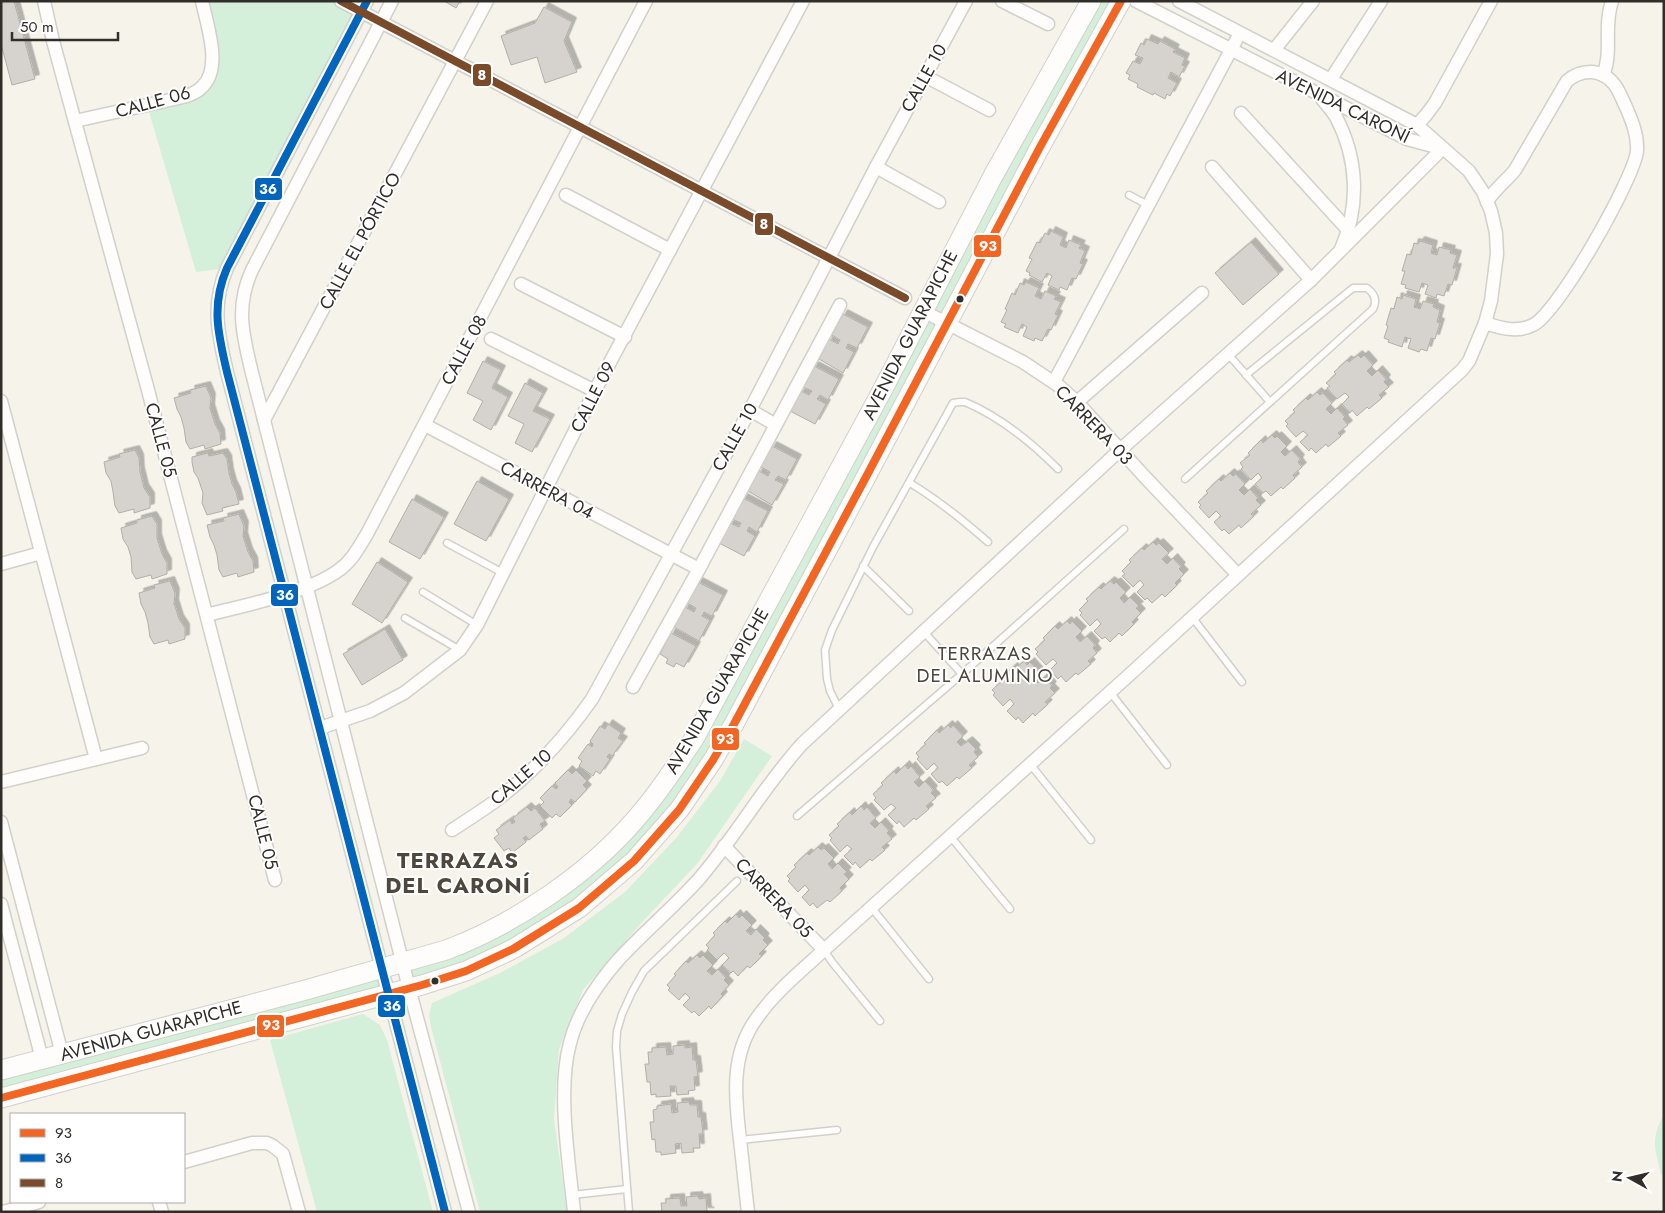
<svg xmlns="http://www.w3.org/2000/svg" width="1665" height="1213" font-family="Jost,sans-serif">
<defs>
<filter id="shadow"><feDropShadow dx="4.5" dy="-4.5" stdDeviation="0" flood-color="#0004"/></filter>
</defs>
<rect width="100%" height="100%" fill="#f6f3eb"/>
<g fill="#d4efda">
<polygon points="202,1 341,1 362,12 227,268 196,272 147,105 179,98 210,77"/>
<polygon points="1091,1 1121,1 696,786 579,908 409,988 403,963 509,921 650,802"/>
<polygon points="744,739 772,756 697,864 643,921 583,990 559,1049 554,1119 567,1212 480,1212 431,1027 429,1015 432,1003 500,973 564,938 625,892 677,837 720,781"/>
<polygon points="382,969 388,994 1,1098 1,1070"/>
<polygon points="363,1014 380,1025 387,1040 433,1212 317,1212 270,1040"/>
<path d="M1664 1114V1177L1661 1174C1655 1147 1650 1141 1664 1114Z"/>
</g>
<g fill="#d6d2cd" stroke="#b2aea9" filter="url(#shadow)">
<polygon points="1,1 14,1 35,79 12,85 1,44"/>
<polygon points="444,1 460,1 456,8"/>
<polygon points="544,7 572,22 564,41 577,72 545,83 537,57 511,65 501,36 535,23"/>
<polygon points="1147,39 1158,44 1160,41 1175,49 1173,52 1185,58 1182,65 1185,66 1179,77 1171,72 1168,78 1177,83 1170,96 1167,94 1165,99 1154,93 1153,95 1137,87 1138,84 1128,79 1130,75 1126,73 1133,61 1140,64 1143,58 1135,55 1141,43 1144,45"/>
<polygon points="1051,231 1063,237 1060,245 1066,248 1069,240 1081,245 1079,248 1085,251 1080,263 1083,264 1076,279 1072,278 1067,290 1060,287 1059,290 1048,285 1052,276 1047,273 1042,282 1029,275 1030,273 1026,271 1032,259 1029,258 1037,242 1040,243 1045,233 1049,235"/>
<polygon points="1420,241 1433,245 1431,253 1437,255 1439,247 1451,250 1450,253 1457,255 1453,268 1457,268 1452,285 1448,284 1444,296 1437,294 1436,298 1425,294 1428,285 1422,283 1419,292 1405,288 1406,285 1401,284 1405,271 1402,271 1407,254 1411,255 1414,243 1418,244"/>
<polygon points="1251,242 1279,274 1243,305 1215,273"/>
<polygon points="1026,282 1039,288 1035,296 1041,299 1045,291 1056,296 1054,299 1061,302 1055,314 1058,315 1051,330 1048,329 1042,341 1035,338 1034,341 1023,336 1027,327 1022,324 1018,333 1004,327 1006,324 1001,322 1007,310 1005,309 1012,293 1015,295 1020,283 1024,285"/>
<polygon points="1403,295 1416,299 1414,307 1420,309 1423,301 1434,304 1433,307 1440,310 1437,322 1440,323 1435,339 1431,338 1427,351 1421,349 1419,352 1408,348 1411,339 1405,337 1402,347 1388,342 1389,340 1384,338 1388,326 1386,325 1391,308 1394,309 1397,297 1402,299"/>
<polygon points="843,314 868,327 857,348 848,344 846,348 854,352 843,373 819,359 829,339 838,344 840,340 832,335"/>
<polygon points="1358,355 1361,358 1364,355 1373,365 1367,371 1372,376 1378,370 1386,379 1384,382 1389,387 1379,395 1382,398 1369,409 1367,407 1357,416 1352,410 1350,413 1342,404 1349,397 1345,393 1337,399 1327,388 1330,386 1326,383 1336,374 1334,372 1347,360 1349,362"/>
<polygon points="483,361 501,370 492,388 508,397 491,430 473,420 483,401 467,393"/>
<polygon points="814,366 839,379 828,400 820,395 817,399 826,404 815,424 790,411 801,391 809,395 812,391 803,387"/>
<polygon points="525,383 543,393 533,411 550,419 532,452 515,443 524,424 508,416"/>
<polygon points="206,386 211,398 210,408 215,424 220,433 221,444 205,449 204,445 190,449 186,442 184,428 181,417 177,409 174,398 191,393 190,390"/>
<polygon points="1317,392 1320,395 1323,393 1332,403 1326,409 1331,414 1337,408 1345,417 1343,419 1348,425 1338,433 1341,436 1328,447 1326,444 1316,453 1311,448 1309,451 1300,442 1308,435 1303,431 1296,437 1286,426 1288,424 1285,421 1295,412 1293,410 1306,398 1308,400"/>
<polygon points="1272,435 1275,438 1277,436 1287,446 1281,452 1285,456 1292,450 1300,459 1298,462 1302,467 1293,475 1295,478 1283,489 1281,487 1271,496 1266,491 1263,493 1255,484 1262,478 1258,473 1251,480 1241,469 1243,467 1240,463 1250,455 1248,453 1261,440 1263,443"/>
<polygon points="772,446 797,459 786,480 778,476 775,480 784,484 772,505 748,491 759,471 768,476 770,472 761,467"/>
<polygon points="135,450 139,458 140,472 144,488 150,497 150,508 134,513 134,509 119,513 115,506 113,492 111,481 106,473 104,462 120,457 119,454"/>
<polygon points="208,453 209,456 223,453 227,459 229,473 232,484 236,492 239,504 222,508 223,511 207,515 202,503 203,493 198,478 194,472 192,462 192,457"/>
<polygon points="1230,473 1233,476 1236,474 1245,484 1239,490 1244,495 1250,489 1258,498 1256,500 1261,505 1251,514 1254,516 1241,528 1239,525 1229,534 1224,529 1222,531 1214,522 1221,516 1216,511 1209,518 1199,507 1201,505 1198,502 1208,493 1206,491 1219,479 1221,481"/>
<polygon points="477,481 509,499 486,541 454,524"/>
<polygon points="743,498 768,511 757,532 749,527 747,531 755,536 744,556 719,543 730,523 739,527 741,523 732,519"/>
<polygon points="412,499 444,517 420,559 389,542"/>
<polygon points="239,514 244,526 243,536 248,552 253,561 254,572 238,577 237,573 223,577 219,570 217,555 214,545 210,537 207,525 224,521 223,518"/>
<polygon points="152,516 157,524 157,538 162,554 167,563 167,574 152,579 151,575 136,579 132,572 131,557 128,547 123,539 121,528 137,523 137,520"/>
<polygon points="1153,542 1156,545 1159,543 1169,553 1162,559 1167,564 1173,558 1181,567 1179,569 1184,574 1175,583 1177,585 1165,597 1162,594 1152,603 1147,598 1145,600 1137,592 1144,585 1140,580 1133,587 1122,576 1125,574 1122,571 1131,562 1129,560 1142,548 1144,550"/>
<polygon points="377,562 408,582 382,623 352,604"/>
<polygon points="170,581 175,593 174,603 179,619 185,628 185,639 169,644 168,640 154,644 150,637 148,623 145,612 141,604 139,593 155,588 154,585"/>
<polygon points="1110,581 1114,584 1116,582 1126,592 1120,598 1124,603 1130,597 1139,606 1136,608 1141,613 1132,622 1134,624 1122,636 1119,633 1110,642 1105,637 1102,639 1094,631 1101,624 1097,619 1090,626 1080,615 1082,613 1079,610 1088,601 1086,599 1099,587 1101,589"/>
<polygon points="698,582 723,595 712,616 704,612 702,616 710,620 699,641 674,627 685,607 694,612 696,608 687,603"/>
<polygon points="1067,621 1070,624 1072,621 1082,631 1076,637 1080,642 1087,636 1095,645 1093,648 1097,653 1088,661 1091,664 1078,675 1076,673 1066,682 1061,676 1058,679 1050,670 1057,663 1053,659 1046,665 1036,654 1038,652 1035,649 1045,640 1043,638 1055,626 1058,629"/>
<polygon points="385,629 403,660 362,685 343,654"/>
<polygon points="671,633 696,646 684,667 676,663 674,667 666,663 668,659 660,654"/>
<polygon points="1024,661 1027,665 1030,662 1039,672 1033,678 1038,683 1044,677 1052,686 1050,688 1055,693 1045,702 1048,704 1035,716 1033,713 1023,723 1018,717 1016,720 1007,711 1014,704 1010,699 1003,706 993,695 995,693 992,690 1002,681 1000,679 1013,667 1015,669"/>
<polygon points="608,724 621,733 618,738 623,741 612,756 609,754 607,757 610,759 600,774 596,771 593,776 579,766 582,761 578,758 588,744 592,747 593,744 590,741 600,726 605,729"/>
<polygon points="948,725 951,728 953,725 963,736 957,742 961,746 968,741 976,749 974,752 978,757 969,765 972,768 959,779 957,777 947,786 942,781 939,783 931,774 938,768 934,763 927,770 917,759 919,757 916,753 926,744 924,743 937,730 939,733"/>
<polygon points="905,765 908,769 911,766 920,777 914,782 919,787 925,781 933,790 931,793 936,798 926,806 929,809 916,820 914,818 904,827 899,821 897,824 888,815 896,808 891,804 884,810 874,800 876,798 873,794 883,785 881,783 894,771 896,774"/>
<polygon points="568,770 572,774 576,770 587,781 583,785 587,789 575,802 571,799 569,802 572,805 560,817 556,814 552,818 540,806 544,802 540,798 552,786 556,789 558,787 555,783"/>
<polygon points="861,806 864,810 867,807 876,818 870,823 875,828 881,822 889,831 887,833 892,839 882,847 885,850 872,861 870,859 860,868 855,862 853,865 844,856 852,849 847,845 840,852 830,840 832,838 829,835 839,826 837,824 850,812 852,815"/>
<polygon points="527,807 531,811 535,808 545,821 540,824 543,829 529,840 526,836 523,838 526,842 512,853 509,848 504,851 494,838 499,834 496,830 510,820 512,824 515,822 513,818"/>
<polygon points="818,847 821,850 824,848 834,858 828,864 832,869 838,863 847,872 844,874 849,879 840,888 842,891 830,902 827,900 817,908 813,903 810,906 802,897 809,890 805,885 798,892 788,881 790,879 787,876 796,867 794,865 807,853 809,855"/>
<polygon points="736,914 739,918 742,915 752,925 746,931 751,935 756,929 765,938 763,940 768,945 759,954 762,956 750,968 747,966 738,976 733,971 731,973 722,965 729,958 724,953 717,960 707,950 709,948 706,945 715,935 713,933 725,921 727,923"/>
<polygon points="697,955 700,958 703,955 713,965 707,971 712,975 718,969 726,978 724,980 729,985 721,994 723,996 711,1009 709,1006 699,1016 694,1011 692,1013 683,1005 690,998 685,993 679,1000 668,990 670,988 667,985 676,975 674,974 686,961 688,963"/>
<polygon points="685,1045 685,1048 692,1047 693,1060 696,1060 698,1076 694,1077 695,1090 688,1091 689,1094 677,1095 676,1086 670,1086 671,1096 656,1097 656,1094 651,1095 650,1082 647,1082 645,1064 649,1064 648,1052 652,1052 652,1048 666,1047 667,1055 673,1054 673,1046"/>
<polygon points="689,1102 690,1105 697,1105 698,1117 701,1117 703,1134 699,1134 700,1148 693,1148 694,1152 682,1153 681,1143 675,1144 676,1153 661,1155 661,1152 656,1152 655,1139 652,1140 650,1122 654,1122 653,1110 657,1109 657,1106 671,1104 672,1113 678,1112 677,1103"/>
<polygon points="698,1196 699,1199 706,1198 707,1211 710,1212 662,1212 661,1203 666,1203 666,1199 680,1198 681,1206 687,1206 686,1197"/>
</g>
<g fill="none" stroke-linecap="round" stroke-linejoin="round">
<defs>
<g id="lane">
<polyline points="1129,195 1148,205"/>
<polyline points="1228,354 1270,402"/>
<path d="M1185 479 1373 309C1377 301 1375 294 1367 288H1353L1246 375"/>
<path d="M910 483C938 500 963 520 988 542"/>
<polyline points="447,543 503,573"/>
<polyline points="863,566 909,611"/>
<polyline points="423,592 477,625"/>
<polyline points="1192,617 1242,682"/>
<polyline points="405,618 460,650"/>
<polyline points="923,631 962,674"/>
<polyline points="1110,692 1167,765"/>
<path d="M839 709 830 691 827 679 825 650 832 630 873 547 953 403 960 402H965C1001 417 1031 442 1058 469"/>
<polyline points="1030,764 1091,840"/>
<polyline points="797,816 962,674 1124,529"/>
<polyline points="950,836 1010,909"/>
<polyline points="871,907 929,979"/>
<polyline points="824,950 832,962 880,1021"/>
<polyline points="740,1140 837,1130"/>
<polyline points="572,1195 627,1189"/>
<polyline points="629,1212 616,1047 617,1031 622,1014 632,992 644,971 737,881"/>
</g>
<g id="street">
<polyline points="44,1 53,41 148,390 275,880"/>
<polyline points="341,1 905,298"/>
<path d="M367 1 227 268C211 305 218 334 227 372L445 1212"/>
<path d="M392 1 252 270C235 307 243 336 252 373L409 988 469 1212"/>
<polyline points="1002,1 1048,24"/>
<polyline points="1136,1 1407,139 1440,148"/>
<polyline points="1274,50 1313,1"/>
<path d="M1603 75C1613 52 1603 27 1612 1"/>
<polyline points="925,76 989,110"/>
<polyline points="1331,79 1381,1"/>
<path d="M1322 99C1327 105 1332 111 1336 117 1358 159 1360 206 1341 249"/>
<polyline points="1241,113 1348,230"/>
<path d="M75 121 179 98C188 96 197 93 203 86 222 67 207 25 202 1"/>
<polyline points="1417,125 1426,115 1435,103 1491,1"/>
<polyline points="876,167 939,202"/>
<polyline points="1212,167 1311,280"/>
<polyline points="566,195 670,250"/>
<polyline points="521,284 625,337"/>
<polyline points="923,311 1023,362 1059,386 1077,402 1144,476 1238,575"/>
<path d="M1485 323C1500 328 1517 333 1533 325 1558 313 1634 179 1637 151 1638 135 1632 121 1626 107 1622 99 1619 90 1614 84 1601 68 1581 69 1567 81L1515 170C1508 179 1491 193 1487 202"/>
<polyline points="491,339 595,391"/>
<polyline points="1054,382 1240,33"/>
<polyline points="1,401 96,759"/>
<polyline points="1077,402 1202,293"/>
<polyline points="750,410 776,425"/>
<polyline points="264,420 487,1"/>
<polyline points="425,425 699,569"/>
<polyline points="1,564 41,553"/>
<path d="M207 615C245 605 308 593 339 570 352 561 359 547 367 534L646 1"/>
<polyline points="633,687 699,569 840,305"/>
<polyline points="320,728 370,711 404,693 460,650 477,625 600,381 803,1"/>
<polyline points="1,782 142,748"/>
<polyline points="1,822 62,1054"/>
<path d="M452 830C466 821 480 812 494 802 533 773 564 739 592 699L750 410 876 167 966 1"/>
<polyline points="724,846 824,950"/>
<polyline points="1,904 42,1059"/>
<polyline points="184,1162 252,1143 267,1143 273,1146 283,1154 299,1212"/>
<polyline points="159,1202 162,1212"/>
<polyline points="3,1212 39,1202"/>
<path d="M574 1212C569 1162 557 1090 570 1043 578 1011 598 983 619 959 645 931 674 907 699 879 736 836 764 786 802 744L1120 450 1311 280 1442 149"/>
<path d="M748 1212C745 1188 743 1164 740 1140 735 1098 730 1054 757 1018 775 992 801 971 824 950L1128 676 1462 370 1469 361 1485 323 1491 301 1497 254 1496 233 1491 211 1483 192 1469 171 1417 125 1179 1"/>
</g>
<g id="secondary">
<path d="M1 1070 302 991 446 950C513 925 587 875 634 821 657 795 676 766 695 737L883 389 993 176 1091 1"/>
<polyline points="1,1098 422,985 466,971 513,949 579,908 634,861 679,810 713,760 734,724 866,477 1040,147 1121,1"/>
</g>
</defs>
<use href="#lane" stroke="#d2d0ca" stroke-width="9"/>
<use href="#street" stroke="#d2d0ca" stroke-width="15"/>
<use href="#secondary" stroke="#d2d0ca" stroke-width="21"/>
<use href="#lane" stroke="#fefdfc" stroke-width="6"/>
<use href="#street" stroke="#fefdfc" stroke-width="12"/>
<use href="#secondary" stroke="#fefdfc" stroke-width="19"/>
<defs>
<polyline id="bus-1" points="1,1098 422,985 466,971 513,949 579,908 634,861 679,810 713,760 734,724 866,477 1040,147 1121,1"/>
<path id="bus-2" d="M367 1 227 268C211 305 218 334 227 372L445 1212"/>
<polyline id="bus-3" points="341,1 905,298"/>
</defs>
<use href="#bus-1" stroke="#fff" stroke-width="11"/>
<use href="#bus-2" stroke="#fff" stroke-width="11"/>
<use href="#bus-3" stroke="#fff" stroke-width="11"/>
<use href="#bus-1" stroke="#f26522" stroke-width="8"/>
<use href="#bus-2" stroke="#0065bd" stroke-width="8"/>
<use href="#bus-3" stroke="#7a4b2a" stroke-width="8"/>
</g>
<g fill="#312e2a" stroke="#fff" stroke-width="2">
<circle cx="960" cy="299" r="4.5"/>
<circle cx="435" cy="981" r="4.5"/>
</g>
<g text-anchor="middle" stroke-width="4" stroke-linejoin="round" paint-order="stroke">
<g font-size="18" fill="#312e2a" stroke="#fff">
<text transform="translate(924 78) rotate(-61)" y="6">CALLE 10</text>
<text transform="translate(153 102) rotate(-15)" y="6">CALLE 06</text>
<text transform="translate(1343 106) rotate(26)" y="6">AVENIDA CARONÍ</text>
<text transform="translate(360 241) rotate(-62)" y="6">CALLE EL PÓRTICO</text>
<text transform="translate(910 335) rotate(-63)" y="6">AVENIDA GUARAPICHE</text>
<text transform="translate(464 350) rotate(-62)" y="6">CALLE 08</text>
<text transform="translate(593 397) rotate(-63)" y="6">CALLE 09</text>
<text transform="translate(1094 425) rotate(46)" y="6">CARRERA 03</text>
<text transform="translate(735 437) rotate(-61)" y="6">CALLE 10</text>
<text transform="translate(161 440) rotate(75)" y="6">CALLE 05</text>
<text transform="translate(547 490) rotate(28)" y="6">CARRERA 04</text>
<text transform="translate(717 691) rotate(-60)" y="6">AVENIDA GUARAPICHE</text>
<text transform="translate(521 777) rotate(-41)" y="6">CALLE 10</text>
<text transform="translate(263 832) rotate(76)" y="6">CALLE 05</text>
<text transform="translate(774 898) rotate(46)" y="6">CARRERA 05</text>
<text transform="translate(151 1031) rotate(-15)" y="6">AVENIDA GUARAPICHE</text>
</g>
<g font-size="19" letter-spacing="1" fill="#4d473d" stroke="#fff">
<text x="985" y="660">TERRAZAS<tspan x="985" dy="22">DEL ALUMINIO</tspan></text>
</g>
<g font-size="22" font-weight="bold" letter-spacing="1" fill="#4d473d" stroke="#fff">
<text x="458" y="868">TERRAZAS<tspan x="458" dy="25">DEL CARONÍ</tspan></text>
</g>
</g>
<g stroke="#fff" stroke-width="2">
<rect x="472" y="63" width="20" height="24" rx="5" fill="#7a4b2a"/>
<rect x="254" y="177" width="29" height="24" rx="5" fill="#0065bd"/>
<rect x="754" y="212" width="20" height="24" rx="5" fill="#7a4b2a"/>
<rect x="973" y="234" width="29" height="24" rx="5" fill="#f26522"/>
<rect x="270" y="583" width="29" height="24" rx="5" fill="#0065bd"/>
<rect x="711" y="727" width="29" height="24" rx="5" fill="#f26522"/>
<rect x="377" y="994" width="29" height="24" rx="5" fill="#0065bd"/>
<rect x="256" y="1014" width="29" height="24" rx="5" fill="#f26522"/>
</g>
<g font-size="14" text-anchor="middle" font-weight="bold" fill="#fff">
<text x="482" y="80">8</text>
<text x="268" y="194">36</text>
<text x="764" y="229">8</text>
<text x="988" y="251">93</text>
<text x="285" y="600">36</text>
<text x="725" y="744">93</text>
<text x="392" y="1011">36</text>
<text x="271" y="1030">93</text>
</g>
<rect width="1665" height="1213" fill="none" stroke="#312e2a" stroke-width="5"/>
<rect x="10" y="1113" width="175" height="90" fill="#ffffff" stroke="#adabaa"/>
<rect x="20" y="1129" width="25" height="8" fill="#f26522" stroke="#adabaa"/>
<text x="55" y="1138" font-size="15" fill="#312e2a">93</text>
<rect x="20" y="1154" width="25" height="8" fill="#0065bd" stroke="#adabaa"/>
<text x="55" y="1163" font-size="15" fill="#312e2a">36</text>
<rect x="20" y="1179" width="25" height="8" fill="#7a4b2a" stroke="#adabaa"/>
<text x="55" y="1188" font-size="15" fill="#312e2a">8</text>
<g transform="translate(1630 1178) rotate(278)" stroke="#ffffff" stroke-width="4" paint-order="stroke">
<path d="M0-4L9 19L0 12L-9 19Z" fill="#312e2a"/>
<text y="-8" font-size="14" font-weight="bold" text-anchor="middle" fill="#312e2a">N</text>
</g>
<path d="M12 32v8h106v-8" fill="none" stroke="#312e2a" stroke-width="2.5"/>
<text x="20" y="32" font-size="15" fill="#312e2a" stroke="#ffffff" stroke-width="4" paint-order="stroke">50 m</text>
</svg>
